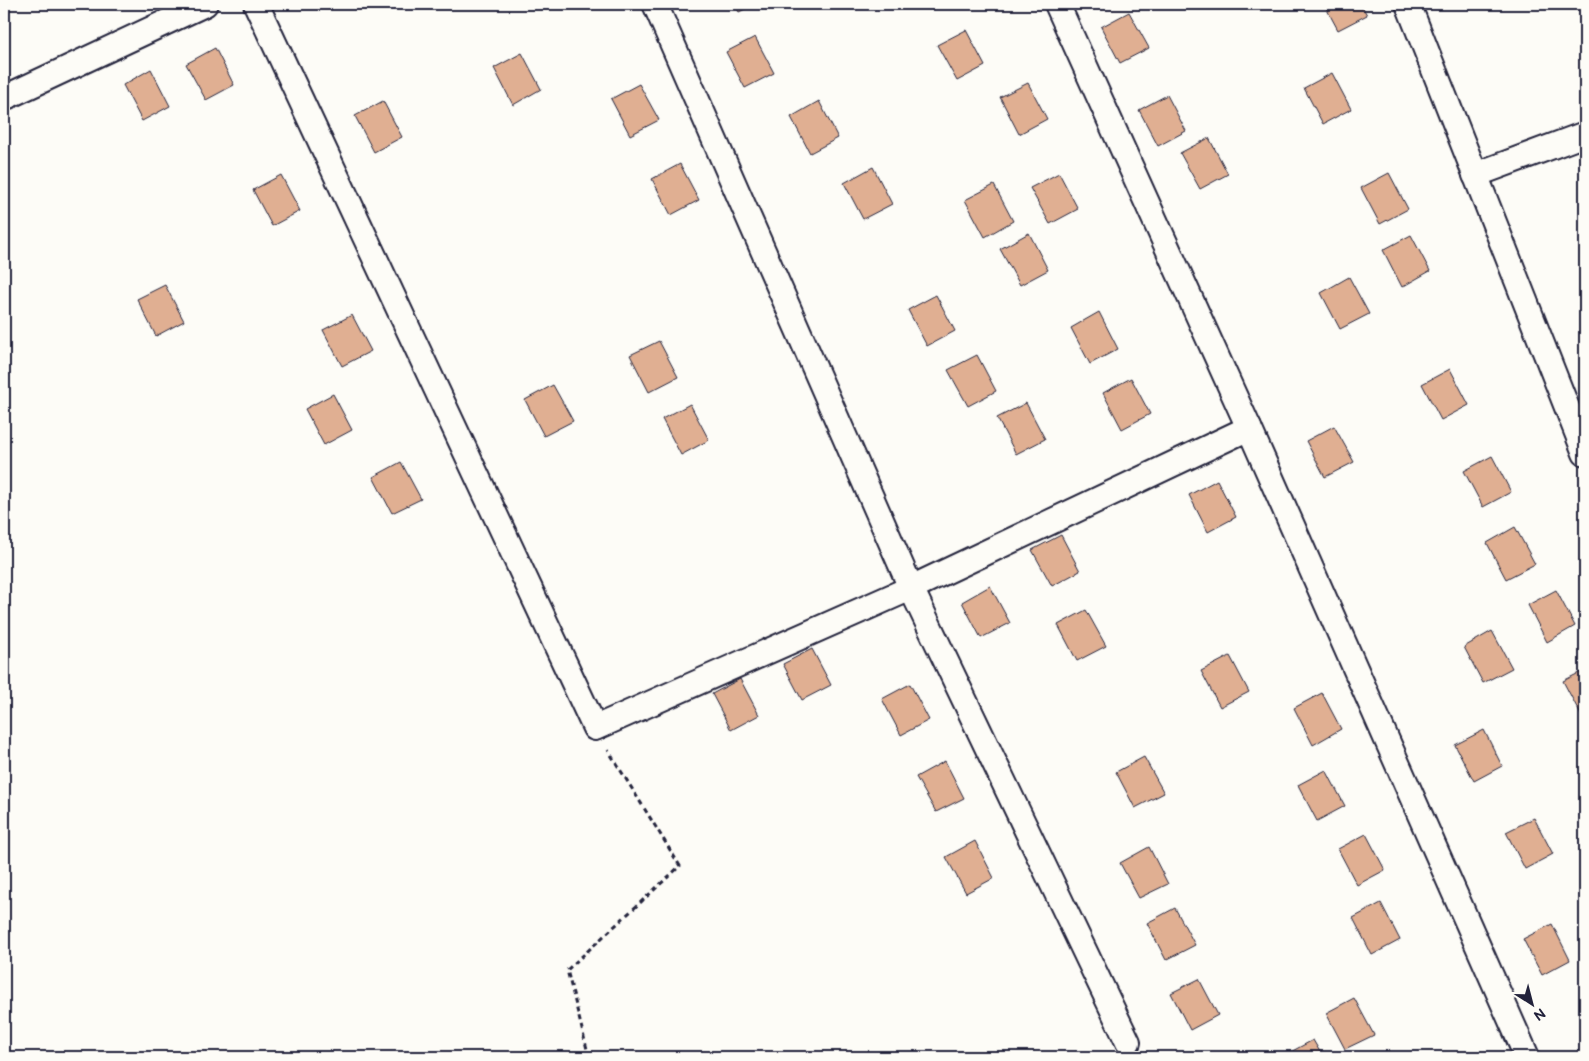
<svg xmlns="http://www.w3.org/2000/svg" width="1589" height="1061" font-family="'Balsamiq Sans',sans-serif">
<rect width="100%" height="100%" fill="#fdfcf7"/>
<filter id="ink" filterUnits="userSpaceOnUse"><feTurbulence type="fractalNoise" baseFrequency=".02" numOctaves="2"/><feDisplacementMap in="SourceGraphic" scale="10" xChannelSelector="R" yChannelSelector="G"/><feConvolveMatrix kernelMatrix="1 2 1 2 8 2 1 2 1" color-interpolation-filters="sRGB"/></filter>
<g filter="url(#ink)">
<g fill="#e0af92" stroke="#22223b">
<polygon points="734,4 755,4 739,12"/>
<polygon points="1324,4 1361,4 1367,15 1338,30"/>
<polygon points="1129,12 1149,48 1120,63 1101,27"/>
<polygon points="966,30 985,66 957,81 937,45"/>
<polygon points="755,37 774,73 745,88 726,52"/>
<polygon points="215,48 234,85 206,100 186,64"/>
<polygon points="522,53 541,89 513,105 494,68"/>
<polygon points="151,69 170,106 142,121 123,85"/>
<polygon points="1332,73 1351,109 1323,124 1304,88"/>
<polygon points="1028,83 1047,119 1019,134 1000,97"/>
<polygon points="639,84 659,120 630,135 611,99"/>
<polygon points="1167,95 1186,131 1158,146 1139,110"/>
<polygon points="383,101 402,137 374,152 355,116"/>
<polygon points="819,101 838,138 810,153 791,117"/>
<polygon points="1209,138 1228,174 1200,189 1180,153"/>
<polygon points="680,164 699,200 671,215 652,179"/>
<polygon points="873,167 892,204 863,219 844,183"/>
<polygon points="1059,173 1078,209 1050,224 1030,188"/>
<polygon points="1389,173 1408,209 1380,224 1361,188"/>
<polygon points="281,175 300,211 272,226 253,190"/>
<polygon points="994,185 1013,221 985,237 965,200"/>
<polygon points="1029,233 1048,270 1020,285 1000,249"/>
<polygon points="1411,235 1430,271 1402,287 1383,250"/>
<polygon points="1349,277 1369,314 1340,329 1321,293"/>
<polygon points="165,285 184,321 156,336 137,299"/>
<polygon points="936,295 955,331 927,346 908,310"/>
<polygon points="1099,312 1118,349 1090,364 1071,328"/>
<polygon points="352,315 371,351 342,366 323,330"/>
<polygon points="659,341 678,377 649,392 630,355"/>
<polygon points="977,355 996,391 968,406 948,370"/>
<polygon points="1450,369 1469,405 1441,420 1422,384"/>
<polygon points="1131,378 1150,414 1122,429 1103,393"/>
<polygon points="553,385 573,421 544,436 525,400"/>
<polygon points="333,394 352,430 324,445 305,409"/>
<polygon points="1026,403 1045,439 1016,454 997,418"/>
<polygon points="690,404 709,440 681,455 662,419"/>
<polygon points="1334,426 1354,462 1325,477 1306,441"/>
<polygon points="1492,456 1511,492 1483,507 1464,471"/>
<polygon points="401,462 421,499 392,513 373,477"/>
<polygon points="1217,480 1236,517 1208,532 1189,495"/>
<polygon points="1515,527 1535,564 1506,579 1487,543"/>
<polygon points="1061,535 1080,571 1052,586 1032,550"/>
<polygon points="990,586 1010,623 981,638 962,602"/>
<polygon points="1556,590 1575,626 1547,642 1528,605"/>
<polygon points="1086,610 1106,646 1077,661 1058,625"/>
<polygon points="1492,631 1512,668 1483,683 1464,647"/>
<polygon points="812,649 831,685 802,700 783,664"/>
<polygon points="1230,656 1249,692 1220,707 1201,671"/>
<polygon points="1585,670 1585,716 1582,717 1563,681"/>
<polygon points="740,679 759,715 731,730 712,694"/>
<polygon points="910,684 929,720 901,735 882,699"/>
<polygon points="1322,693 1341,729 1313,745 1294,708"/>
<polygon points="1484,730 1502,766 1474,781 1455,745"/>
<polygon points="1144,757 1164,793 1135,808 1116,772"/>
<polygon points="945,761 964,798 936,812 916,777"/>
<polygon points="1326,770 1345,806 1317,821 1298,785"/>
<polygon points="1534,818 1553,854 1525,869 1506,832"/>
<polygon points="1366,834 1385,870 1357,885 1338,849"/>
<polygon points="975,841 994,878 966,893 946,857"/>
<polygon points="1149,847 1168,884 1139,898 1120,863"/>
<polygon points="1381,903 1400,940 1372,955 1353,918"/>
<polygon points="1175,908 1195,945 1166,960 1147,923"/>
<polygon points="1552,924 1570,960 1542,975 1523,939"/>
<polygon points="1199,979 1218,1015 1190,1030 1171,993"/>
<polygon points="1354,998 1374,1035 1345,1049 1326,1013"/>
<polygon points="1313,1040 1323,1057 1286,1057 1285,1055"/>
</g>
<g fill="none" stroke-linecap="round" stroke-linejoin="round">
<defs>
<g id="minor">
<polyline points="256,4 595,728 911,588 1249,428"/>
<polyline points="655,4 911,588 1128,1042"/>
<polyline points="1057,4 1249,428 1527,1057"/>
<polyline points="1408,4 1585,453"/>
<polyline points="4,98 205,4"/>
<polyline points="1475,175 1585,134"/>
</g>
</defs>
<use href="#minor" stroke="#22223b" stroke-width="28"/>
<polyline stroke="#22223b" stroke-width="3" stroke-dasharray="5 4" stroke-linecap="butt" points="589,1057 567,970 680,866 608,750"/>
<use href="#minor" stroke="#fdfcf7" stroke-width="24"/>
</g>
</g>
<rect width="1589" height="1061" fill="none" stroke="#fdfcf7" stroke-width="20"/>
<rect x="10" y="10" width="1569" height="1041" fill="none" stroke="#22223b" stroke-width="2" filter="url(#ink)"/>
<g transform="translate(1532 1004) rotate(144)" stroke="#fdfcf7" stroke-width="4" paint-order="stroke">
<path d="M0-4L9 19L0 12L-9 19Z" fill="#22223b"/>
<text y="-8" font-size="14" font-weight="bold" text-anchor="middle" fill="#22223b">N</text>
</g>
</svg>
